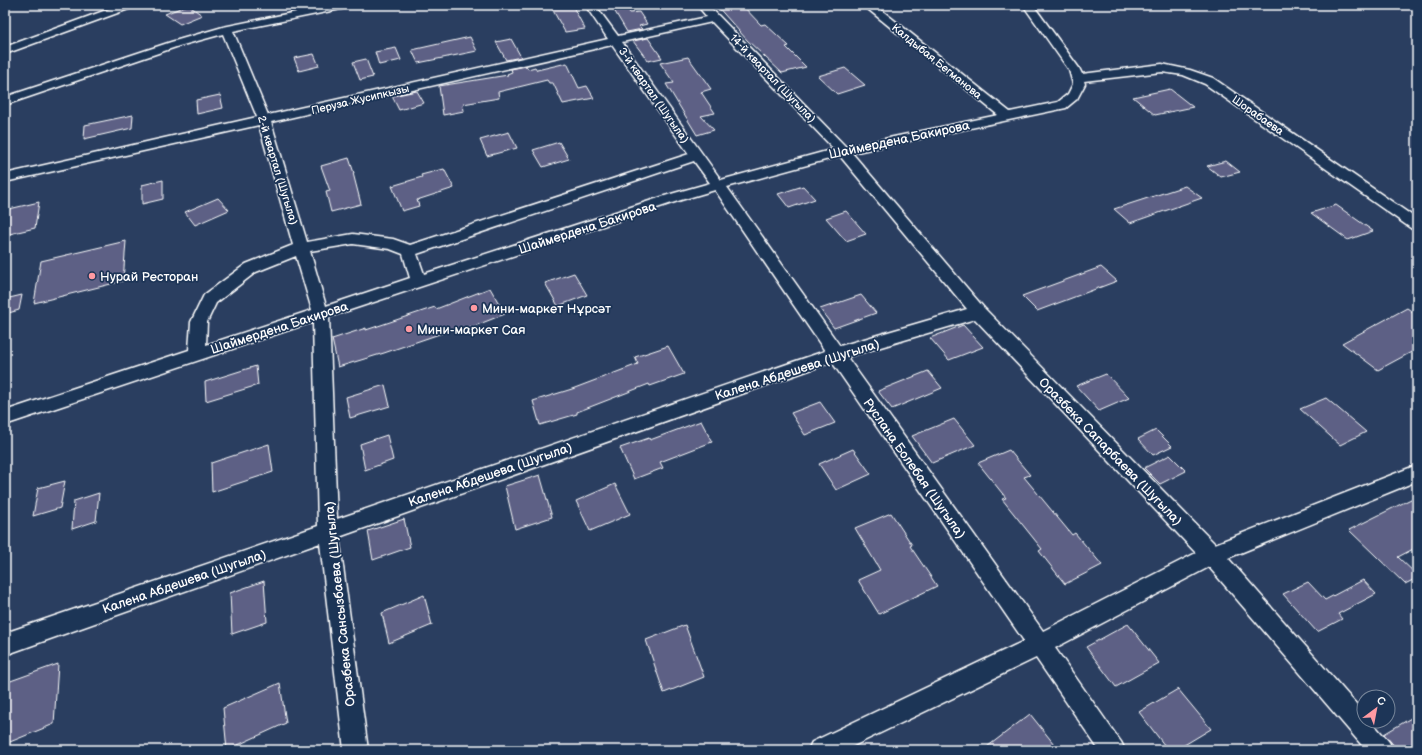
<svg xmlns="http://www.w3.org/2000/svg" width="1422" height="755" font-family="'Balsamiq Sans',sans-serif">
<rect width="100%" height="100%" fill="#2a3e60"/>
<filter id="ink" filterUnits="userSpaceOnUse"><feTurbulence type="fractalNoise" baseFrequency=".025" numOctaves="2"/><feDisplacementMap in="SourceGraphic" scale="8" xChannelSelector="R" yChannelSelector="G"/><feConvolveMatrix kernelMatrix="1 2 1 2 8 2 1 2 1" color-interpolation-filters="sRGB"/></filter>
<g filter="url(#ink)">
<g fill="#5d6085" stroke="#fff">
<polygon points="188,5 202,15 180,24 165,14"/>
<polygon points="550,5 572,5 585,29 565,32"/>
<polygon points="611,5 625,5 630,13 639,12 647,24 639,26 642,29 627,32"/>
<polygon points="716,5 742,5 761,25 765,24 789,46 786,47 806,67 782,73 747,40"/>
<polygon points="470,37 477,51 418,63 412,50"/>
<polygon points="648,38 662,58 648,61 633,41"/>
<polygon points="511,39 521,57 506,60 496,42"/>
<polygon points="396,48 401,60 379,65 375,52"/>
<polygon points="314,54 319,66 299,71 294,58"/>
<polygon points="688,57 711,89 701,92 715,113 701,116 714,130 697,135 666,84 674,83 660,63"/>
<polygon points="366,59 373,77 360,80 353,62"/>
<polygon points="567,63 579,88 587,86 594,98 563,104 553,83 549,83 547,80 498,92 499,98 463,104 464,111 443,115 439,86 508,75 507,74 512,72 511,69 526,66 528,69 535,67 537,70"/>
<polygon points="845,68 865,85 837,94 818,76"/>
<polygon points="1170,89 1193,107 1155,115 1133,97"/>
<polygon points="417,91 424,103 399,110 392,96"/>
<polygon points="220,95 223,108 197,114 196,100"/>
<polygon points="133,115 132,128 84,139 85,125"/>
<polygon points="509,132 517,148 487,156 480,140"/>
<polygon points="559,142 569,159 543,167 533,150"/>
<polygon points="349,158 354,173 353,173 361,204 331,212 326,192 330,191 321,166"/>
<polygon points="1226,161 1240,172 1221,177 1207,166"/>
<polygon points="444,169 454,188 417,200 419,206 402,211 392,186 422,177 421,175"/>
<polygon points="163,180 163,199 142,204 142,185"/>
<polygon points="803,186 815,199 789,208 778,194"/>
<polygon points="1185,186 1202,198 1130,223 1114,209"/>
<polygon points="218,198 229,210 195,225 185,212"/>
<polygon points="39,202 35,228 5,235 5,210"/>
<polygon points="1336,205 1373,231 1348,240 1311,213"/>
<polygon points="846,211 866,234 846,241 826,218"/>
<polygon points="126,241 123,281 34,303 41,261"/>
<polygon points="1101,267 1117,281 1037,311 1022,296"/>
<polygon points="574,273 587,295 558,306 545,283"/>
<polygon points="490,288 505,314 459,332 457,328 384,353 338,367 332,339 366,328 366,330 435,307 436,309"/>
<polygon points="22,295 19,310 5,314 5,299"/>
<polygon points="861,295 876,313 834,328 820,309"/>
<polygon points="1407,308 1417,315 1417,349 1378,370 1342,343"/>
<polygon points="963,325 983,347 949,360 930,338"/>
<polygon points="668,346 684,374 650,386 649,384 577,412 577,414 540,425 533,401 572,389 638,364 635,357"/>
<polygon points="256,366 258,385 206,401 205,382"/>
<polygon points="928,371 942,388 892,409 878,391"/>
<polygon points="1106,374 1129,398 1099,411 1076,386"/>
<polygon points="385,385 390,406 350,418 346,397"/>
<polygon points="1326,398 1366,432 1340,445 1300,409"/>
<polygon points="820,402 835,423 805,435 791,413"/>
<polygon points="954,419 975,445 932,463 912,436"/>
<polygon points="701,421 712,442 660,462 663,468 634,479 620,448 649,438 650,440"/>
<polygon points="1156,430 1172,446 1153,455 1138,439"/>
<polygon points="387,435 393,460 365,470 360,444"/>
<polygon points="269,444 273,472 212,492 211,463"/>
<polygon points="853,449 871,474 836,490 819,464"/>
<polygon points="1009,450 1030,475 1024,477 1072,535 1075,533 1102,565 1065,584 1039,551 1042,549 1002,499 1006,498 978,463"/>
<polygon points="1170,455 1186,471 1160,484 1144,468"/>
<polygon points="540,475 552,517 515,529 505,486"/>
<polygon points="65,481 60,508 33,516 38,488"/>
<polygon points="615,484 630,514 590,531 576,501"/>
<polygon points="99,493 96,521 72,529 74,501"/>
<polygon points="1417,496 1417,547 1398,557 1417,575 1417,578 1405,584 1349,530"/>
<polygon points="891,513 912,545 910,546 937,586 879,614 858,580 880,570 855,528"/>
<polygon points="404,519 410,547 373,560 368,531"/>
<polygon points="1363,580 1376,594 1338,614 1342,619 1317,632 1283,594 1308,582 1325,600"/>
<polygon points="264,581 267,622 232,634 230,593"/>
<polygon points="424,595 432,625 389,643 382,613"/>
<polygon points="1128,624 1159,663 1116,687 1086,647"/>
<polygon points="685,625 704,677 664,693 646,640"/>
<polygon points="58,664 54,724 5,744 5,683"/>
<polygon points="280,683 286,723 227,750 223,708"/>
<polygon points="1178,689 1211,729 1176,750 1168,750 1139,712"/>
<polygon points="1030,714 1054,744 1047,750 983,750"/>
<polygon points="1411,718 1417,724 1417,750 1398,750 1384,734"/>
</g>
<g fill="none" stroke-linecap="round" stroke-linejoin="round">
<defs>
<g id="minor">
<polygon points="120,5 135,5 134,7 5,54 5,47"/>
<path d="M330 5H351L346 8 233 31 268 115 608 39 585 5H595L618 36 707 17 697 5H708L846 147 998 115 863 5H875L1010 112 1058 102 1068 94 1073 84 1069 70 1023 5H1033L1079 68 1082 74 1162 64 1190 70 1213 78 1417 219V231L1412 229 1205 84 1183 75 1162 72 1084 81 1085 84 1077 99 1066 108 852 153 984 308 1215 544 1417 465V481L1228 558 1364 713V721H1371L1389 742 1393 750H1366L1209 567 1055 648 1121 742 1125 750H1099L1036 658 845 750H808L812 742 1024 641 832 362 339 537 368 750H344L320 543 5 655V633L318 526 313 322 5 425V411L189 350 191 322 204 295 246 264 293 245 259 125 5 182V174L257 117 223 34 179 46 5 105V97L171 42 223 27ZM712 22 834 149 721 180 622 42ZM612 45 689 154 410 245 393 239 353 234 307 242 271 122ZM840 156 967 309 840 346 727 187ZM694 161 710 183 671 194 424 274 417 254ZM715 190 825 351 337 519 329 317 681 200ZM353 244 390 249 403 254 410 278 326 306 310 251ZM296 256 312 310 206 345 207 322 216 303 256 272ZM975 319 1196 553 1043 631 847 357Z"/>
</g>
</defs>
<use href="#minor" stroke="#fff" stroke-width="3"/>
<use href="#minor" fill="#1d3557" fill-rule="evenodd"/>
</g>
</g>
<g fill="#ff9aa2" stroke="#1d3557" stroke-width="1.5">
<circle cx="92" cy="276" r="4"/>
<circle cx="474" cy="308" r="4"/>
<circle cx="409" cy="329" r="4"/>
</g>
<g text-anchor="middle" stroke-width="3.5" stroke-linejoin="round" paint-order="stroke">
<g font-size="11" fill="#fff" stroke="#1d3557">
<text transform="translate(937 61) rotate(39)" y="4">Калдыбая Бегманова</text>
<text transform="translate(773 78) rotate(46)" y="4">14-й квартал (Шугыла)</text>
<text transform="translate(654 95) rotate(55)" y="4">3-й квартал (Шугыла)</text>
<text transform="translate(360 99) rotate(-13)" y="4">Перуза Жусипкызы</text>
<text transform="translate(1258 115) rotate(35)" y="4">Шорабаева</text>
<text transform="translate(278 170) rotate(73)" y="4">2-й квартал (Шугыла)</text>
</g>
<g font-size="13" fill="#fff" stroke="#1d3557">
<text transform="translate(899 139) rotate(-12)" y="5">Шаймердена Бакирова</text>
<text transform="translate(587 227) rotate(-18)" y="5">Шаймердена Бакирова</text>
<text transform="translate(279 327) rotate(-18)" y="5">Шаймердена Бакирова</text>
<text transform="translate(797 369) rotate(-18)" y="5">Калена Абдешева (Шугыла)</text>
<text transform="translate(1111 451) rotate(46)" y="5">Оразбека Сапарбаева (Шугыла)</text>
<text transform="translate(915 468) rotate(55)" y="5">Руслана Болебая (Шугыла)</text>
<text transform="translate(490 474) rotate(-19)" y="5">Калена Абдешева (Шугыла)</text>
<text transform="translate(184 581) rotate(-19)" y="5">Калена Абдешева (Шугыла)</text>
<text transform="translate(339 604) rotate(-96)" y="5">Оразбека Сансызбаева (Шугыла)</text>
</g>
<g font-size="13" fill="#fff" stroke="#1d3557" text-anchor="start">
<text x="100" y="281">Нурай Ресторан</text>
<text x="482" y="313">Мини-маркет Нұрсәт</text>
<text x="417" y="334">Мини-маркет Сая</text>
</g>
</g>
<rect width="1422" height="755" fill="none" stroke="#1d3557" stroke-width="20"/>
<rect x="10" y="10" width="1402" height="735" fill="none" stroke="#fff" stroke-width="1.5" filter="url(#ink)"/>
<g transform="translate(1376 709) rotate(32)"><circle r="19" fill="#1d3557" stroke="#77869a"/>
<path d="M0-3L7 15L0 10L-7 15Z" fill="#ff9aa2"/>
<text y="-6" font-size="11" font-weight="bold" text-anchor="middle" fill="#ffffff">С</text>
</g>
</svg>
